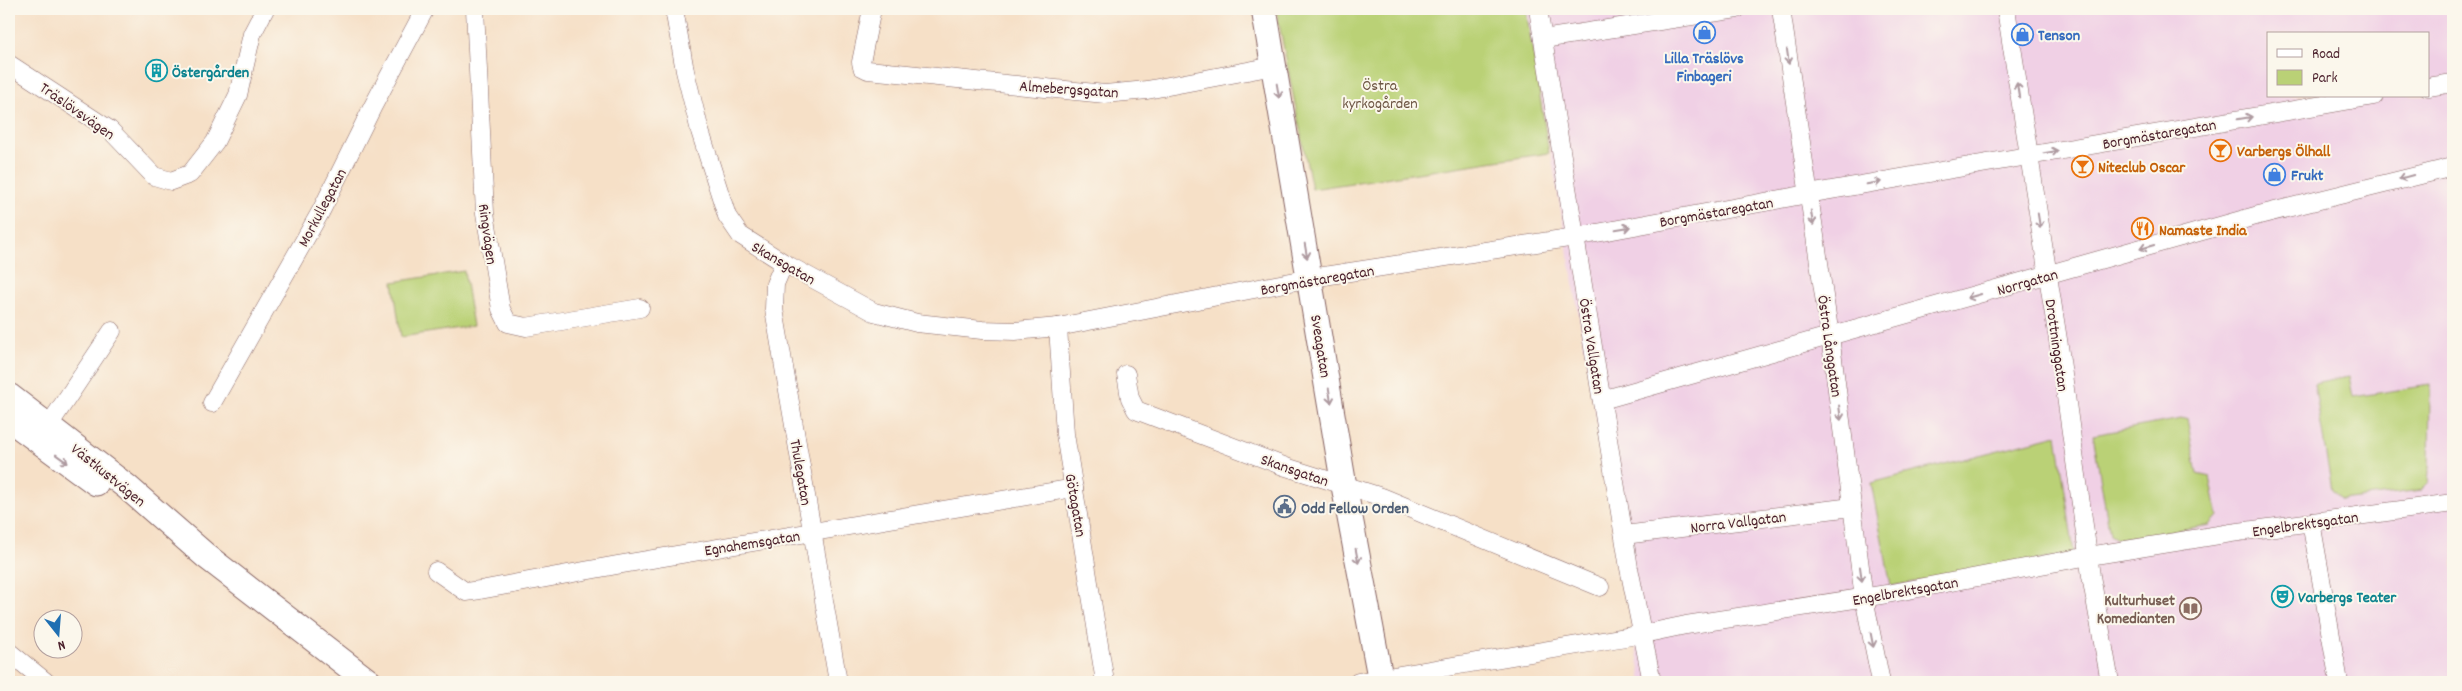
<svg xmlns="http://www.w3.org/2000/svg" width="2462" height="691" font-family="Dekko,sans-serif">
<rect width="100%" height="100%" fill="#fbf7ec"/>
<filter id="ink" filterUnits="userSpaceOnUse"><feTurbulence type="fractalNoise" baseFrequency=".02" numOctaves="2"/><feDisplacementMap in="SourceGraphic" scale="10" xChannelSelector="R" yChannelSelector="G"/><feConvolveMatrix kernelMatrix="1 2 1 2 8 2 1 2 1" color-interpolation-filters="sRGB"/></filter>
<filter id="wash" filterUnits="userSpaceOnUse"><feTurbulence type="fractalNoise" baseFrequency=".0096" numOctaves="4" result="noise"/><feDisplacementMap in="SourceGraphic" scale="20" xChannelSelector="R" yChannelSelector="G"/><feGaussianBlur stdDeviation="1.12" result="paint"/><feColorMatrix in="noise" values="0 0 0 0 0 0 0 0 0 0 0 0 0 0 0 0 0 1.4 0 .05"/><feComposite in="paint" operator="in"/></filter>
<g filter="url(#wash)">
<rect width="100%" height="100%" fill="#f6e0c7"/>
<path fill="#f0d0e5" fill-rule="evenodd" d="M1526 9H2453V682H1642ZM2268 34H2428V96H2268Z"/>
<g fill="#bad176" stroke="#827850">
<polygon points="1276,9 1526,9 1549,153 1312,189"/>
<polygon points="464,271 473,326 401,337 393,282"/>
<polygon points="2349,376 2353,397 2430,385 2429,470 2428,483 2421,490 2341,500 2332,490 2314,383"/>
<polygon points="2187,418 2197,474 2210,477 2218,516 2210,525 2117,539 2110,535 2093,435"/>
<polygon points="2057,435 2074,554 1891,586 1871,483"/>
</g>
</g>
<g filter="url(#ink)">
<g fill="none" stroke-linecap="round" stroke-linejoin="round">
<defs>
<g id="street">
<polyline points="475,9 485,213 501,309 508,323 526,327 640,308"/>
<polyline points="674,9 685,71 700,131 727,216 740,235 784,263 874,312 917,323 982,330 1015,331 1058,327 1311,278 1575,237 1808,194 2374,96"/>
<polyline points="872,9 861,62 862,67 868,70 1105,94 1147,90 1274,66"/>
<polyline points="1538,9 1629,568 1652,682"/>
<polyline points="1781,9 1830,336 1864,598 1881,682"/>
<polyline points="2006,9 2059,346 2091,576 2110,682"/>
<polyline points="1543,39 1737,9"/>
<polyline points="9,64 110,130 154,176 171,181 190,174 215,142 238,95 252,34 265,9"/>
<polyline points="2428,87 2453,83"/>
<polyline points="784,263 775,284 774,309 838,682"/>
<polyline points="1058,327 1065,434 1105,682"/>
<polyline points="1126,374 1130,398 1136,410 1286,467 1382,497 1600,587"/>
<polyline points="1602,400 2259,215 2453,167"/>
<polyline points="212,403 321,211 373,106 425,9"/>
<polyline points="43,434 112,331"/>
<polyline points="2311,522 2339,682"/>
<polyline points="1624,535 1852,507"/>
<polyline points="436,571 466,592 480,590 617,565 1074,488"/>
<polyline points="9,652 46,682"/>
<polyline points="1358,682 1643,634 1686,625 1887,594 2089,556 2231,533 2453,503"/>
</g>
<g id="secondary">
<polyline points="1264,9 1344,486 1381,682"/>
<polyline points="9,396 127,487 206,556 369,682"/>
<polyline points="9,419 96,483"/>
</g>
</defs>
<use href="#street" stroke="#866362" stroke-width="19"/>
<use href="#secondary" stroke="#866362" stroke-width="27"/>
<use href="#street" stroke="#fff" stroke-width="18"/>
<use href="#secondary" stroke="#fff" stroke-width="25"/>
</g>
<defs><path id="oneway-shaft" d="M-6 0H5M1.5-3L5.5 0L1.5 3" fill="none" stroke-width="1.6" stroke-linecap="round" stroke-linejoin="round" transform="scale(1.25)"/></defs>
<g stroke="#ae9aa0">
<use href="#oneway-shaft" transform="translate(1788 57) rotate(82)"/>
<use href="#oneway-shaft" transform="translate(2018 90) rotate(-99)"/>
<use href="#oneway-shaft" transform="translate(1278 91) rotate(80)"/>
<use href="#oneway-shaft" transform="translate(2245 118) rotate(-10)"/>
<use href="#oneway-shaft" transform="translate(2051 152) rotate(-10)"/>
<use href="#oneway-shaft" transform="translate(2406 177) rotate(165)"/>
<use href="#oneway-shaft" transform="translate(1874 183) rotate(-10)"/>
<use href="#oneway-shaft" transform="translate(1812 218) rotate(81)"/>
<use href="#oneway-shaft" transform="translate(2039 221) rotate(81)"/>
<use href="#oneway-shaft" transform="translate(1623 228) rotate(-10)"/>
<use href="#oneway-shaft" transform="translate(2147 247) rotate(164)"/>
<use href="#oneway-shaft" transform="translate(1306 251) rotate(80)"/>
<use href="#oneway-shaft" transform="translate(1974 296) rotate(164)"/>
<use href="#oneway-shaft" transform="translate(1330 396) rotate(81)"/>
<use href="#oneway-shaft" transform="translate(1840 413) rotate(83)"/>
<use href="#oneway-shaft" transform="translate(62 459) rotate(36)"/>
<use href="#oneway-shaft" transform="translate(1357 556) rotate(79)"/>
<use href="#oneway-shaft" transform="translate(1861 574) rotate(82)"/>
<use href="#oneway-shaft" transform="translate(1872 640) rotate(79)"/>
</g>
</g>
<defs>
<symbol id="shop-ring" viewBox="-11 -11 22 22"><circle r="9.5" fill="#fbf7ec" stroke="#3f7fe0" stroke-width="1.5"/><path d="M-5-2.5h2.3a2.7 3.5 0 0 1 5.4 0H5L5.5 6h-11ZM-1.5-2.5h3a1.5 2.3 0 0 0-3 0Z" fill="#3f7fe0"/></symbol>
<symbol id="building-ring" viewBox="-11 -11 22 22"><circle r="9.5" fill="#fbf7ec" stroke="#0f9aa8" stroke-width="1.5"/><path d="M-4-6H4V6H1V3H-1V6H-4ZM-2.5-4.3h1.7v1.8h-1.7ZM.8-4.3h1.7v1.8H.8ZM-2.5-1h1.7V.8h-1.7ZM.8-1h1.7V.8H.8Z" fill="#0f9aa8"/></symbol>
<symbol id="bar-ring" viewBox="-11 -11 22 22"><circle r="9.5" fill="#fbf7ec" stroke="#e8710a" stroke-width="1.5"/><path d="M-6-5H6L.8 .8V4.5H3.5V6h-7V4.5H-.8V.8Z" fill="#e8710a"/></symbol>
<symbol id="restaurant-ring" viewBox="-11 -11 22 22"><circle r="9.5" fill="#fbf7ec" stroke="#e8710a" stroke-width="1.5"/><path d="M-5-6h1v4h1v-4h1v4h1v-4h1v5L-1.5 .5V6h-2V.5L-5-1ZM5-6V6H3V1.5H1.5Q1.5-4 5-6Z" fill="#e8710a"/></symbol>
<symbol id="civic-ring" viewBox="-11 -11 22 22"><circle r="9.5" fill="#fbf7ec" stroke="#5c6f8a" stroke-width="1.5"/><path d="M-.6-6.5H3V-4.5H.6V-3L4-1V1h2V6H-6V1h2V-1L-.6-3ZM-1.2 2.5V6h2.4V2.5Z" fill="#5c6f8a"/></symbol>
<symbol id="theatre-ring" viewBox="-11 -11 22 22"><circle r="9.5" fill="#fbf7ec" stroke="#0f9aa8" stroke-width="1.5"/><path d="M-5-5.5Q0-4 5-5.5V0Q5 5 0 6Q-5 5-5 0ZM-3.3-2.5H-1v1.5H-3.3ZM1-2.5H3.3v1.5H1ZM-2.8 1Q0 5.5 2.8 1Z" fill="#0f9aa8"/></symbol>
<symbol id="library-ring" viewBox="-11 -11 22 22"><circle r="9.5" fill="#fbf7ec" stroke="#8d6e63" stroke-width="1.5"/><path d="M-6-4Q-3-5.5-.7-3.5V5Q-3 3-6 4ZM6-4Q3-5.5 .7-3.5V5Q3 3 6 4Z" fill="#8d6e63"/></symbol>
</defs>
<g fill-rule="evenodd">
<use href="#shop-ring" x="1692" y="20" width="25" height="25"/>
<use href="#shop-ring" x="2010" y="22" width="25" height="25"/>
<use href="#building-ring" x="144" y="58" width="25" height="25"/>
<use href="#bar-ring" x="2208" y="138" width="25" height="25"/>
<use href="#bar-ring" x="2070" y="154" width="25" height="25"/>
<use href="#shop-ring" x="2262" y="162" width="25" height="25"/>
<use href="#restaurant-ring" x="2130" y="216" width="25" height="25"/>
<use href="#civic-ring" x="1272" y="494" width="25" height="25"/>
<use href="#theatre-ring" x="2270" y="584" width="25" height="25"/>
<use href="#library-ring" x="2178" y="596" width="25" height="25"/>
</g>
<g text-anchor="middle" stroke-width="4" stroke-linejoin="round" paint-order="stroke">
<g font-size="16" font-weight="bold" fill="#366cbe" stroke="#fbf7ec" text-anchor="start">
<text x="2038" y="40">Tenson</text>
<text x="1704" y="63" text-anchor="middle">Lilla Träslövs<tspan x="1704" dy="18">Finbageri</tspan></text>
<text x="2291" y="180">Frukt</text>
</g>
<g font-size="16" font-weight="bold" fill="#0d838f" stroke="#fbf7ec" text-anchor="start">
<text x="172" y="77">Östergården</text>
<text x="2298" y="602">Varbergs Teater</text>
</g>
<g font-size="16" fill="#6c5442" stroke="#fbf7ec">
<text x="1380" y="90">Östra<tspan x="1380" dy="18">kyrkogården</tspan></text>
</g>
<g font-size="16" fill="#4a1f2b" stroke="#fbf7ec">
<text transform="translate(1069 88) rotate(4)" y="6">Almebergsgatan</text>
<text transform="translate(78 110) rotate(35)" y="6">Träslövsvägen</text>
<text transform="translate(2159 133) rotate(-10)" y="6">Borgmästaregatan</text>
<text transform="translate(321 207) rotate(-62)" y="6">Morkullegatan</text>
<text transform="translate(1716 211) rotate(-10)" y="6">Borgmästaregatan</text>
<text transform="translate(489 234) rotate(82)" y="6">Ringvägen</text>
<text transform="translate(784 262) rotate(30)" y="6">Skansgatan</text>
<text transform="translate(1317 279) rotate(-10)" y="6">Borgmästaregatan</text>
<text transform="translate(2027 281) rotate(-16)" y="6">Norrgatan</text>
<text transform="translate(2058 345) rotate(82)" y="6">Drottninggatan</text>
<text transform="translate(1322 346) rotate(81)" y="6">Sveagatan</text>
<text transform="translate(1593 346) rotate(81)" y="6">Östra Vallgatan</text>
<text transform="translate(1831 346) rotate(82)" y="6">Östra Långgatan</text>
<text transform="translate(1295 469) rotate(19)" y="6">Skansgatan</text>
<text transform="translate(802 472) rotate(80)" y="6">Thulegatan</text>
<text transform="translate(109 474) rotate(39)" y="6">Västkustvägen</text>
<text transform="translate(1077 505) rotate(80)" y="6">Götagatan</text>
<text transform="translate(1738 521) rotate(-7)" y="6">Norra Vallgatan</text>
<text transform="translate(2305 523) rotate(-8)" y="6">Engelbrektsgatan</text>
<text transform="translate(752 542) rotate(-9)" y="6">Egnahemsgatan</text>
<text transform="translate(1905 590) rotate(-10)" y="6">Engelbrektsgatan</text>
</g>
<g font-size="16" font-weight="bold" fill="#c56008" stroke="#fbf7ec" text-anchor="start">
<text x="2237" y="156">Varbergs Ölhall</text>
<text x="2098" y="172">Niteclub Oscar</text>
<text x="2159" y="235">Namaste India</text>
</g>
<g font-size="16" font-weight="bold" fill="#4e5e75" stroke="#fbf7ec" text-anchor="start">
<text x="1301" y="513">Odd Fellow Orden</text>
</g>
<g font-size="16" font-weight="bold" fill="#785e54" stroke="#fbf7ec" text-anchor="end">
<text x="2175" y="605">Kulturhuset<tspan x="2175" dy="18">Komedianten</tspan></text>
</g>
</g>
<rect width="2462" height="691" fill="none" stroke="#fbf7ec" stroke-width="30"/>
<rect x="2267" y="32" width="162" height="65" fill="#fbf7ec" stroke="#b4a19f"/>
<rect x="2277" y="49" width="25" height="8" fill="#ffffff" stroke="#b4a19f"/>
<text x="2312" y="58" font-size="15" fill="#4a1f2b">Road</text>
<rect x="2277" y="70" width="25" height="15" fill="#bad176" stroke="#b4a19f"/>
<text x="2312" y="82" font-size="15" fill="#4a1f2b">Park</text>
<g transform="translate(58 634) rotate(163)"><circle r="24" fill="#fbf7ec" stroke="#b4a19f"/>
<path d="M0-4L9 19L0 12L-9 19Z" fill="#1f6fb2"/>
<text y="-8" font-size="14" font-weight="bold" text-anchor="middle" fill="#4a1f2b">N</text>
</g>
</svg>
